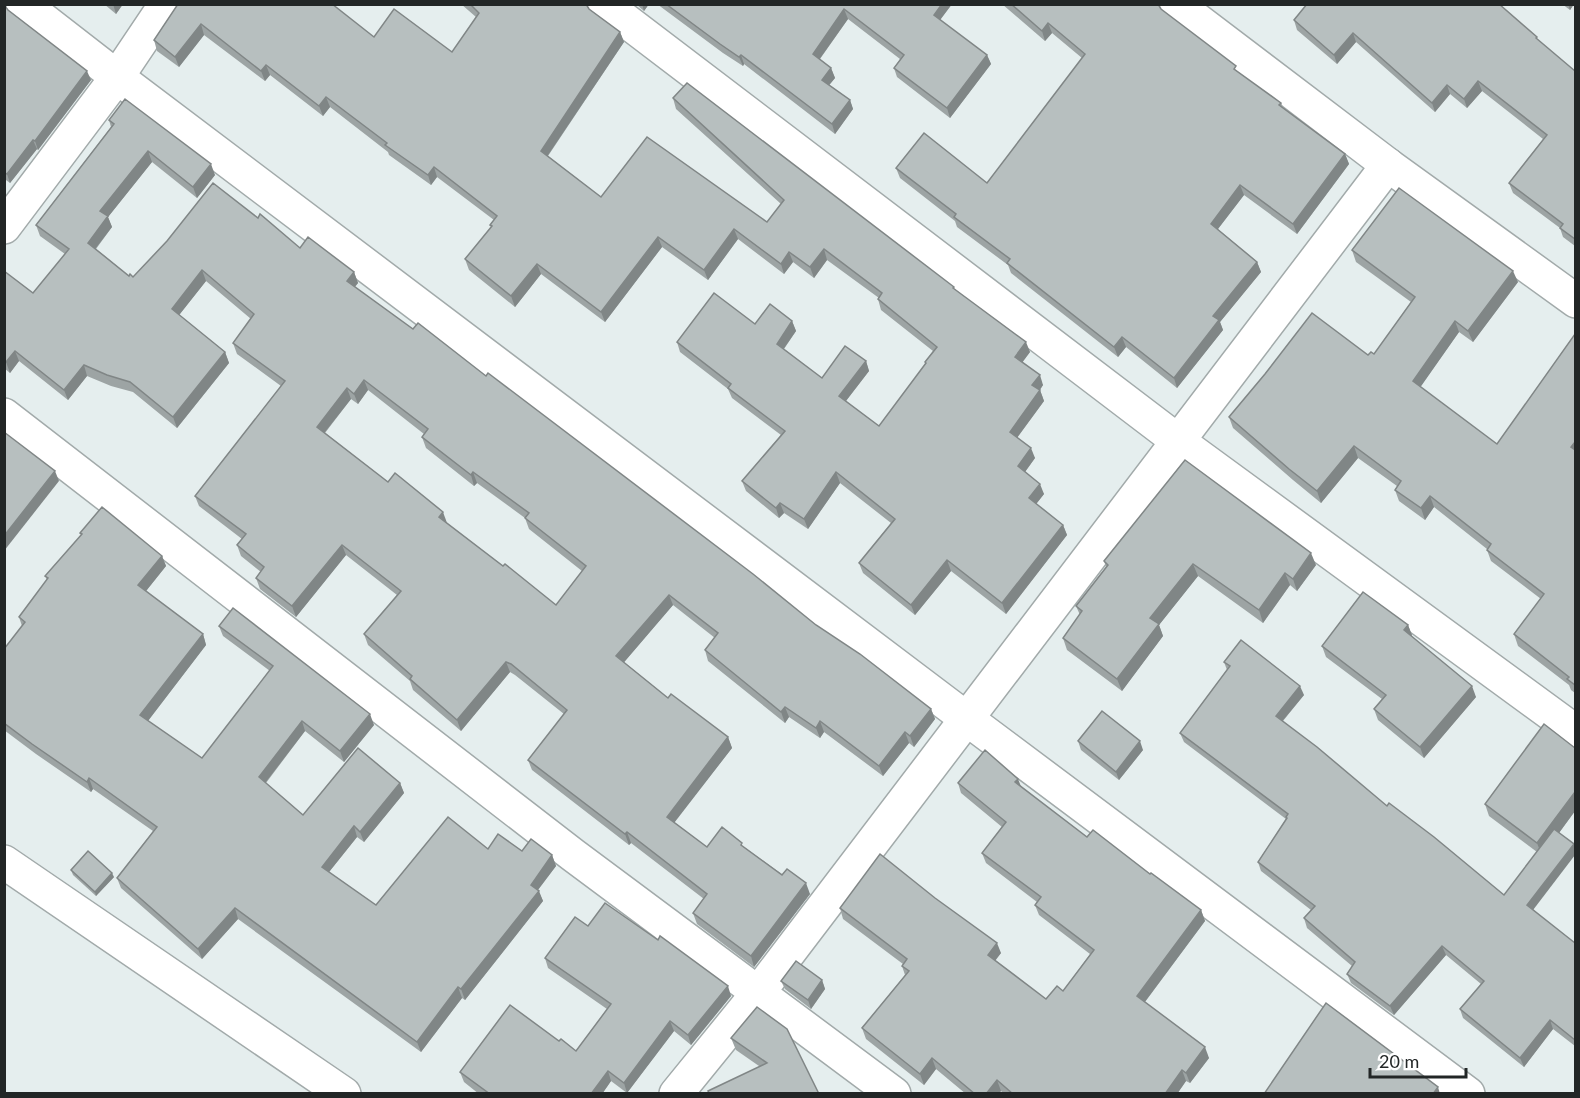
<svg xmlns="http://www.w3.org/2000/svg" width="1580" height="1098" font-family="Lato,sans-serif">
<rect width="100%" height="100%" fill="#e5eeee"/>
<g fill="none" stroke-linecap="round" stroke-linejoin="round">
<defs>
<g id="minor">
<polyline points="23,4 117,77 967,719 1468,1094"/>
<polyline points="604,4 1178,441 1576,732"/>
<polyline points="1176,4 1388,165 1576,301"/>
<polyline points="4,227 117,77 166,4"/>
<polyline points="4,415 573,855 894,1094"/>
<polyline points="4,862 344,1094"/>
<polyline points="676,1094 758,993 1388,165"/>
</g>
</defs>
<use href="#minor" stroke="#a2aaaa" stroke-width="36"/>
<use href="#minor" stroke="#fff" stroke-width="33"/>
</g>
<g fill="#9da4a4" fill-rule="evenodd">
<polygon points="104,4 123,4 116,14"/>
<polygon points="178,4 374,37 452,52 476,17 461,4 586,4 589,9 620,32 624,42 548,156 601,197 767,222 781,204 676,109 673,98 955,289 1030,352 1022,362 1043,385 1040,390 1044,401 1017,438 1035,458 1025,472 1044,494 1036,504 1063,525 1067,535 1006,614 951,571 915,615 863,573 859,563 891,523 840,483 808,529 784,513 779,518 746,491 742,481 781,435 732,398 728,389 680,352 677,342 755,324 792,321 796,331 784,349 822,378 866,361 869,371 846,401 879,426 926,364 925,362 933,351 881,310 878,299 879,298 827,260 814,278 793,262 784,274 738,239 708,280 662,247 605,322 541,274 515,307 469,270 465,259 491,227 490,225 494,220 437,177 431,185 389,155 388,152 330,107 323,116 270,75 265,81 204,35 179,67 157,51 154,40"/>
<polygon points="636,4 649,4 644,11"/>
<polygon points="657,4 952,4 940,20 987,55 991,64 950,118 897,77 894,68 900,59 848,19 820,59 831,68 835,78 829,85 850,100 853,109 835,134 744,64 743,66 723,53"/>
<polygon points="1002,4 1158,4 1161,9 1238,72 1281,103 1283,107 1345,154 1349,164 1297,234 1244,195 1218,229 1257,262 1261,272 1220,322 1223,330 1177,388 1126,347 1118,357 1011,273 1008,265 957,227 955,221 900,178 896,168 987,183 1082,58 1052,33 1045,41"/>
<polygon points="1562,4 1574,4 1570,10"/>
<polygon points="4,5 8,10 91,80 38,150 37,149 10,183 6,180 4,182"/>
<polygon points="1294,20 1538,40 1575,71 1575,246 1563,237 1560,228 1513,193 1509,183 1543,139 1482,91 1467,108 1450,94 1435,112 1356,42 1337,64 1297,30"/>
<path d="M109 120 215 175 197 198 152 162 108 217 112 227 96 249 129 276 133 277 258 218 300 248 354 272 358 283 355 287 413 329 486 376 816 625 931 709 935 719 914 747 909 743 883 776 824 732 820 738 789 717 785 723 708 661 705 650 715 638 673 605 624 662 668 698 728 737 732 748 674 822 707 847H744L810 894 754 967 697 924 693 913 704 899 631 843 629 845 532 770 528 760 564 714 515 675 510 672 461 731 413 690 410 681 368 645 364 634 397 595 346 555 296 617 260 589 256 578 261 572 241 556 237 545 242 539 199 506 195 496 281 386 237 354 233 343 251 319 206 281 179 315 225 352 229 363 177 428 133 392 111 386 87 376 68 400 19 361 10 373 4 368V271L33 293 65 254 40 236 36 225 111 127ZM368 390 424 434 422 437 426 448 474 486 477 483 525 518 529 529 582 571 556 605 503 566 447 523 388 482 325 433 351 399 358 404Z"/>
<polygon points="1352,250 1518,282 1473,342 1459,332 1420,387 1497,444 1575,334 1575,693 1571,690 1569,685 1518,646 1514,634 1541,599 1491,561 1487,550 1487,549 1434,507 1425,520 1399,501 1395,490 1397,486 1358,458 1321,503 1293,480 1233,428 1229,417 1368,355 1374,354 1411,302 1356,262"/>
<polygon points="80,533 162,556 166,566 146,591 203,634 206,645 148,721 202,758 270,671 223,636 219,626 374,725 344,762 305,731 266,783 303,815 400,783 404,793 364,842 357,837 329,872 376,905 488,849 522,851 552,855 556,866 538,890 543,901 465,1000 462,998 421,1052 238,919 202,959 121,888 117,878 153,831 93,789 91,792 36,754 4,730 4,649 22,626 19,617 47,580 45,576 81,535"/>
<polygon points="1104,561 1316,565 1297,591 1290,585 1263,623 1198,576 1159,625 1163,636 1122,691 1067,650 1063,638 1080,615 1076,606 1106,567"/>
<polygon points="1408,625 1412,636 1476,697 1424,758 1378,720 1374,709 1382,699 1326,657 1322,646"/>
<polygon points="1224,662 1304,695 1283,721 1387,806 1504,895 1537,852 1489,816 1485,804 1575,811 1559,833 1533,910 1575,943 1575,1046 1553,1029 1524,1067 1463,1018 1460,1009 1481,984 1446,955 1394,1015 1351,983 1347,974 1352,966 1307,928 1304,918 1311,910 1261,871 1258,862 1286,819 1184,742 1180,733 1227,670"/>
<polygon points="1078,741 1143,750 1119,780 1081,750"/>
<polygon points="958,783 1021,787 1087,837 1150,874 1201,910 1205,921 1145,1002 1209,1058 1190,1083 1186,1081 1177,1094 1004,1094 1001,1091 998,1094 966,1094 936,1069 924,1085 866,1039 862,1028 905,975 902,966 903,964 843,919 840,908 1001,953 995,960 1046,999 1063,991 1090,954 1039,915 1035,905 1037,902 986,863 982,853 1002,827 961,793"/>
<polygon points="71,870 114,877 96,896 73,875"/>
<polygon points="588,926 731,996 691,1045 674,1031 627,1093 611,1081 602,1094 479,1094 464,1082 460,1072 559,1041 576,1051 607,1009 548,968 545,958"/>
<polygon points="822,980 825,989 811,1009 785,989 781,981"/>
<polygon points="731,1038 819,1094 759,1066 736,1050"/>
</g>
<g fill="#808686">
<polygon points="113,4 123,4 116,14"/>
<polygon points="642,4 649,4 644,11"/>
<polygon points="942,4 952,4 937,24 934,15"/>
<polygon points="1568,4 1574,4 1570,10"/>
<polygon points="844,9 848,19 816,64 813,54"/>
<polygon points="1048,23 1052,33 1045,41 1042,31"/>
<polygon points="201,24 204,35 179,67 175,57"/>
<polygon points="620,32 624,42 544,161 541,151"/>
<polygon points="1353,33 1356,42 1337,64 1334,55"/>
<polygon points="741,55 744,64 743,66 739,57"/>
<polygon points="987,55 991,64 950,118 947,108"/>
<polygon points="266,65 270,75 265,81 261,71"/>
<polygon points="831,68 835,78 826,89 822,80"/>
<polygon points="87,71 91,80 38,150 35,141"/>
<polygon points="1478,81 1482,91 1467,108 1464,99"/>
<polygon points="1447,85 1450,94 1435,112 1432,103"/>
<polygon points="326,97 330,107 323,116 319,106"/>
<polygon points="850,100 853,109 835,134 832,124"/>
<polygon points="33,140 37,149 10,183 7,174"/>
<polygon points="148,151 152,162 108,217 112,227 92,253 88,243 100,211"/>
<polygon points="1345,154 1349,164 1297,234 1293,224"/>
<polygon points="211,164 215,175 197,198 193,187"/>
<polygon points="434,167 437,177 431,185 428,175"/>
<polygon points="1240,185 1244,195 1214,234 1211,224"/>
<polygon points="734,229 738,239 708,280 704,270"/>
<polygon points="658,237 662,247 605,322 601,312"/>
<polygon points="824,249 827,260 814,278 810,267"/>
<polygon points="789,252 793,262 784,274 781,264"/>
<polygon points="1257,262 1261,272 1220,322 1223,330 1177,388 1174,378 1213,316"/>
<polygon points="537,264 541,274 515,307 511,296"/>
<polygon points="202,270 206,281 176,319 172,309"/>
<polygon points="1513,271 1518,282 1473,342 1468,331"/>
<polygon points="354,272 358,283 351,291 347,281"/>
<polygon points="792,321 796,331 780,354 777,344"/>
<polygon points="1455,321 1459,332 1417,392 1413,381"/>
<polygon points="1122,337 1126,347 1118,357 1114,347"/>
<polygon points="1026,342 1030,352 1019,367 1015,357"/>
<polygon points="15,351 19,361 10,373 6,362"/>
<polygon points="225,352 229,363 177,428 173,417"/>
<polygon points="866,361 869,371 842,406 839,396"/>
<polygon points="84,365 87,376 68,400 64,390"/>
<polygon points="1040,375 1043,385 1036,395 1032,385"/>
<polygon points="364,380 368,390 358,404 354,394"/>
<polygon points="347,388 351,399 321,437 317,427"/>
<polygon points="1040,390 1044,401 1013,443 1010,432"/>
<polygon points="1575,442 1575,459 1571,447"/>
<polygon points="1354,446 1358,458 1321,503 1317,491"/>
<polygon points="1031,448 1035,458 1022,476 1018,466"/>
<polygon points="55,471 59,481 4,551 4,536"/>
<polygon points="473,472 477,483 474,486 471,475"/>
<polygon points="836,472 840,483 808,529 804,519"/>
<polygon points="1040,484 1044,494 1033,508 1029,498"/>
<polygon points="1430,496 1434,507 1425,520 1421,508"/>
<polygon points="780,503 784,513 779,518 776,508"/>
<polygon points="443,512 447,523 439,517"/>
<polygon points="1063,525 1067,535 1006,614 1002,603"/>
<polygon points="342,545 346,555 296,617 292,606"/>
<polygon points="1311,553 1316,565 1297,591 1293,579"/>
<polygon points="162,556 166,566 142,596 138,585"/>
<polygon points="947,560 951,571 915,615 911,605"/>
<polygon points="1193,564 1198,576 1159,625 1163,636 1122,691 1117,679 1150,618"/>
<polygon points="1285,573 1290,585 1263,623 1259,610"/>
<polygon points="669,595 673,605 620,667 616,656"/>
<polygon points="1408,625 1412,635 1408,640 1404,630"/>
<polygon points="203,634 206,645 144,726 140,715"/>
<polygon points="506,662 510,672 461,731 457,720"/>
<polygon points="1300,686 1304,695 1279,725 1276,716"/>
<polygon points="1472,686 1476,697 1424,758 1420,747"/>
<polygon points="785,707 789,717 785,723 781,712"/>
<polygon points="931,709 935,719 914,747 910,736"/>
<polygon points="370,714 374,725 344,762 340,751"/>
<polygon points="302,721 305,731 262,787 259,777"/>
<polygon points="820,721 824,732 820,738 816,728"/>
<polygon points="905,732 909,743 883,776 879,766"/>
<polygon points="728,737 732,748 671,827 667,817"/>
<polygon points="1140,741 1143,750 1119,780 1116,772"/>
<polygon points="89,778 93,789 91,792 87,782"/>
<polygon points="1018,779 1022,789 1015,782"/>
<polygon points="400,783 404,793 364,842 360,832"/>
<polygon points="1575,792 1575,811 1542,856 1537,843"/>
<polygon points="354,826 357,837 325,877 322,867"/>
<polygon points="627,832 631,843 629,845 625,834"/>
<polygon points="1574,844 1575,849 1575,855 1530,914 1527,905"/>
<polygon points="552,855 556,866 534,895 531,885"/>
<polygon points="112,873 114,877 96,896 95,892"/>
<polygon points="806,883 810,894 754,967 751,956"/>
<polygon points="539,891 543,901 465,1000 461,989"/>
<polygon points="235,908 238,919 202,959 198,949"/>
<polygon points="1201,910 1205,921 1141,1007 1137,996"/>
<polygon points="997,943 1001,953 992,965 988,955"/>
<polygon points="1442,946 1446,955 1394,1015 1390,1006"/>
<polygon points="822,980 825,989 811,1009 808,1000"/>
<polygon points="728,986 731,996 691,1045 688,1035"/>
<polygon points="458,987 462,998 421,1052 417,1042"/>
<polygon points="1550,1020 1553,1029 1524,1067 1520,1058"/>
<polygon points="670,1021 674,1031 627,1093 624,1083"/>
<polygon points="1205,1047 1209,1058 1190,1083 1186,1073"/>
<polygon points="932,1058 936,1069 924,1085 920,1074"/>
<polygon points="1182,1070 1186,1081 1177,1094 1165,1094"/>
<polygon points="608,1071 611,1081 602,1094 591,1094"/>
<polygon points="997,1080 1001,1091 998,1094 986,1094"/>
<polygon points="1438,1087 1440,1094 1433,1094"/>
</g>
<g fill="#b7bfbf" stroke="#808686" stroke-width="1.5" fill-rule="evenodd">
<polygon points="178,4 332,4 374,37 394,9 452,52 479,13 470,4 586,4 589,9 620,32 541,151 601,197 647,137 767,222 784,200 673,98 687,83 954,287 953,288 1026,342 1015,357 1040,375 1032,385 1040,390 1010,432 1031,448 1018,466 1040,484 1029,498 1063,525 1002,603 947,560 911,605 859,563 895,519 836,472 804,519 780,503 776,508 742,481 785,431 728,388 731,384 677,342 714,293 755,324 770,304 792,321 777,344 822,378 845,346 866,361 839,396 879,426 926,363 925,362 937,347 878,299 882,293 824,249 810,267 789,252 781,264 734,229 704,270 658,237 601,312 537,264 511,296 465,259 492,226 490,225 497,216 434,167 428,175 385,145 387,143 326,97 319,106 266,65 261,71 201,24 175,57 154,40"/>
<polygon points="666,4 942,4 934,15 987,55 947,108 894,68 904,55 844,9 813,54 831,68 822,80 850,100 832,124 741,55 739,57 720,44"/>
<polygon points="1011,4 1158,4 1161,9 1236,66 1234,69 1281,103 1279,105 1345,154 1293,224 1240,185 1211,224 1257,262 1213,316 1219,320 1174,378 1122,337 1114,347 1007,263 1010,259 954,217 956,214 896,168 924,133 987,183 1085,54 1048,23 1042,31"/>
<polygon points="1307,4 1499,4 1537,37 1536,38 1575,71 1575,239 1560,228 1563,224 1509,183 1547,135 1478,81 1464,99 1447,85 1432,103 1353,33 1334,55 1294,20"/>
<polygon points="4,5 8,10 87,71 35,141 33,140 7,174 4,172"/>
<path d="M125 99 211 164 193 187 148 151 100 211 108 216 88 243 129 276 130 274 133 277 167 241 213 183 258 218 260 214 300 248 308 237 354 272 347 281 413 329 418 323 486 376 488 373 753 574 816 625 860 654 931 709 910 736 905 732 879 766 820 721 816 728 785 707 781 712 705 650 718 633 669 595 616 656 668 698 671 694 728 737 667 817 707 847 722 827 742 843 741 845 782 875 787 869 806 883 751 956 693 913 707 894 627 832 625 834 528 760 567 710 511 664 506 662 457 720 410 679 412 676 364 634 401 591 342 545 292 606 256 578 264 567 237 545 246 534 195 496 285 381 233 343 254 314 202 270 172 309 225 352 173 417 130 382 107 375 84 365 64 390 15 351 6 362 4 361V271L33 293 69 249 36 225 114 124 109 120ZM364 380 428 429 422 437 471 475 473 472 529 513 525 518 586 566 556 605 505 564 503 566 439 517 443 512 395 473 388 482 317 427 347 388 354 394Z"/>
<polygon points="1399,188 1513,271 1468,331 1455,321 1413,381 1497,444 1575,334 1575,442 1571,447 1575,450 1575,685 1567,679 1569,677 1514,634 1544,594 1487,550 1491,544 1430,496 1421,508 1395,490 1401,481 1354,446 1317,491 1289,469 1229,417 1265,374 1312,313 1368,355 1371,352 1374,354 1415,297 1352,250"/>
<polygon points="4,432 55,471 4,536"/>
<polygon points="1185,460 1311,553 1293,579 1285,573 1259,610 1193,564 1150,618 1159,624 1117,679 1063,638 1082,611 1076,606 1108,565 1104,561"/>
<polygon points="102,507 162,556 138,585 203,634 140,715 202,758 273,666 219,626 233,608 370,714 340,751 302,721 259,777 303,815 358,748 400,783 360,832 354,826 322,867 376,905 448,817 488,849 498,834 522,851 531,839 552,855 531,885 539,891 461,989 458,987 417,1042 235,908 198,949 117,878 157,827 89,778 87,782 32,744 4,723 4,649 25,622 19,617 48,578 45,576 82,534 80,533"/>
<polygon points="1363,592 1408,625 1404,630 1472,686 1420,747 1374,709 1386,695 1322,646"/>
<polygon points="1241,640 1300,686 1276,716 1317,747 1387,806 1389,803 1434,837 1504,895 1554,829 1574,844 1527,905 1575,943 1575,1040 1550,1020 1520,1058 1460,1009 1484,981 1442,946 1390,1006 1347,974 1355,962 1304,918 1315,906 1258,862 1287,818 1286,817 1288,814 1180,733 1230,666 1224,662"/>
<polygon points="1102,711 1140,741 1116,772 1078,741"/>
<polygon points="1544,724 1575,748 1575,792 1537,843 1485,804"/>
<polygon points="985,750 1018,779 1015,782 1087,837 1093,830 1150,874 1151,873 1201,910 1137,996 1205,1047 1186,1073 1182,1070 1165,1094 1013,1094 997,1080 986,1094 975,1094 932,1058 920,1074 862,1028 909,971 902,966 907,959 840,908 880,854 935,898 997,943 988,955 1046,999 1057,986 1063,991 1094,950 1035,905 1041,897 982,853 1006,822 958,783"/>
<polygon points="88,851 112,873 95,892 71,870"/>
<polygon points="605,903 658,940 660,936 728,986 688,1035 670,1021 624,1083 608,1071 591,1094 490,1094 460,1072 510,1005 559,1041 561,1039 576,1051 611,1004 545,958 575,917 588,926"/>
<polygon points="796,961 822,980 808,1000 781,981"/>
<polygon points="1326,1003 1438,1087 1433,1094 1264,1094"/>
<polygon points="757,1007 787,1029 819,1094 709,1094 708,1091 767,1063 731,1038"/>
</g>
<rect width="1580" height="1098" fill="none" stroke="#222626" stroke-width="12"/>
<path d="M1370 1068v9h96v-9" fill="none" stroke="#222626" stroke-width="3"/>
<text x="1379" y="1068" font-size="18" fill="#222626" stroke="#ffffff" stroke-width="4.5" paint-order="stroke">20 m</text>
</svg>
